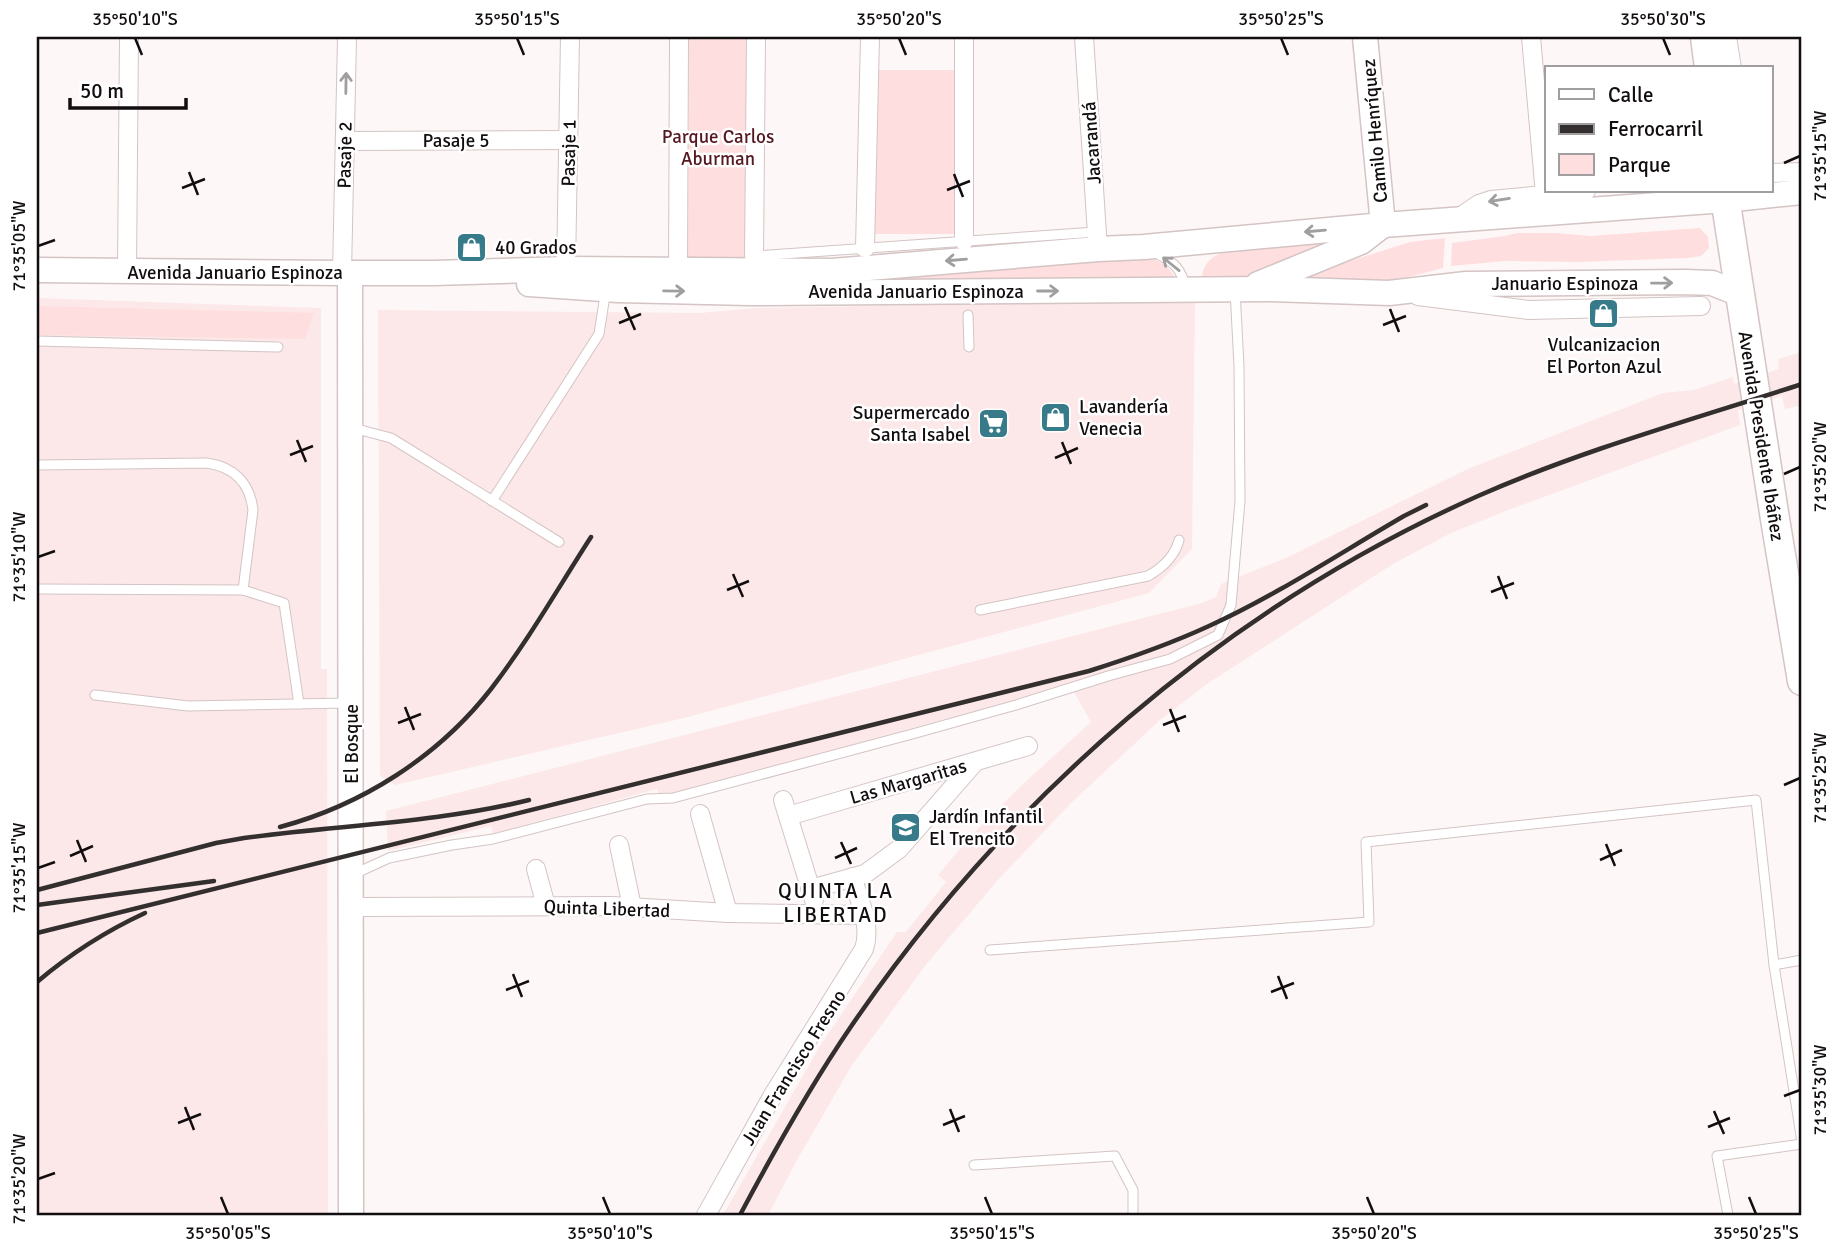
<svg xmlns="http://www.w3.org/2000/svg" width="1839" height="1252" font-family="Signika,sans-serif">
<rect width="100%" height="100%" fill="#fef7f7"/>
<g fill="#fce8e8">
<polygon points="37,298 321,308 321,669 327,669 328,1215 37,1215"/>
<polygon points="1195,300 1192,549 1149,593 684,718 395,785 380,776 378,310 699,313 756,308"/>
<polygon points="1802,352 1802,405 1785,409 1782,396 1738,410 1740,425 1508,510 1449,534 1393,564 1207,684 1160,720 1070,804 997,881 925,966 852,1065 797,1160 768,1215 723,1215 820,1046 897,932 906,932 946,882 938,875 968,839 1021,786 1091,722 1070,685 660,797 657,789 493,834 491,826 388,851 386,811 1202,603 1216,597 1221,584 1288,557 1470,468 1663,393 1694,390 1733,377 1734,384 1779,369 1778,359"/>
</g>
<g fill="#ffdedf">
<polygon points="689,37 747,37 747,257 688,257"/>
<polygon points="879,70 955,70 956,234 873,234"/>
<polygon points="1700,228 1708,237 1709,248 1701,256 1688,258 1577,262 1505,261 1451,266 1452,243 1505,236 1517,233 1555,233 1591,236"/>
<path d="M1368 236 1277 269 1230 281H1201C1204 260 1211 257 1231 249Z"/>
<polygon points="1445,238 1443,268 1397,280 1284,282 1410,242"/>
<polygon points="1145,254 1167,266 1178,281 860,284 879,277"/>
<polygon points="37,306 314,313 305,339 37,335"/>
</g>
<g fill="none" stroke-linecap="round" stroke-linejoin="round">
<defs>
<g id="lane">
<path d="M1156 253C1175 263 1181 268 1186 289"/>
<polyline points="754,256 1096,232"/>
<polyline points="968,315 969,347"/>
<polyline points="37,341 278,347"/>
<polyline points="353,428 391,438 559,542"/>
<path d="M37 465 207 463C234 467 250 483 253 510L243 590"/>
<polyline points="492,501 599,334 606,289"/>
<polyline points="37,589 243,590 284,603 299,704"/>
<path d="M980 610 1148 576C1162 568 1175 556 1179 540"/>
<polyline points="95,695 188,706 348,703"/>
<polyline points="352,875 389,858 452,845 493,839 647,799 673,798 916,733 1016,705 1108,676 1170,659 1218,635 1231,605 1240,501 1239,366 1235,290"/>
<polyline points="990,950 1369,922 1366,842 1756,800 1774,965"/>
<polyline points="1802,960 1774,965 1802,1142"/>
<polyline points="974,1165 1115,1156 1133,1190 1133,1215"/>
<polyline points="1728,1215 1717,1156 1802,1144"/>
</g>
<g id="street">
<polyline points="964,37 964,241"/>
<polyline points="1084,37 1098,249"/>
<polyline points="1531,37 1545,194"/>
<polyline points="1727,37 1732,68"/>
<polyline points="345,141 568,140"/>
<polyline points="1771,173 1802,172"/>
<polyline points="1457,219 1479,204 1491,200 1586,191"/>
<polyline points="865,248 870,37"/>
<polyline points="754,256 756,37"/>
<polyline points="566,269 570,37"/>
<polyline points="678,271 679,37"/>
<polyline points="127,272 129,37"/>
<polyline points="342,273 347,37"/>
<polyline points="1418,296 1529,310 1701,306"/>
<polyline points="783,800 814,900"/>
<polyline points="700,814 728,913"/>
<polyline points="788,816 1028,746"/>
<polyline points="619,845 632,907"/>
<polyline points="536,869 546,906"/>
<polyline points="811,889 865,874 899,849 975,762"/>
<polyline points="351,907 612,906 728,913 864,915"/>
<path d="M706 1215 773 1095 864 949C872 925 859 900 852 877"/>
</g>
<g id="secondary">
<polyline points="1365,37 1383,225"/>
<polyline points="37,270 342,273 434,273 566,269 832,271 1098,249 1144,247 1383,225 1725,200 1802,192"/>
<polyline points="350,273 351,1215"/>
<polyline points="529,284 618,290 750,293 1269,289 1389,293 1466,284 1685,282 1712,283 1740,294"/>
<polyline points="1258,284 1361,242 1383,225"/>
</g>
<g id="primary">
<polyline points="1705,37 1709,68"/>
<polyline points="1724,191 1775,519 1802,681"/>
</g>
</defs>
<use href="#lane" stroke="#d4c4c4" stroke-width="11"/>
<use href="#street" stroke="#d4c4c4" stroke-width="20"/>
<use href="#secondary" stroke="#d4c4c4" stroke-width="27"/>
<use href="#primary" stroke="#d4c4c4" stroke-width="31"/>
<use href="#lane" stroke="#fff" stroke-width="9"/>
<use href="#street" stroke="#fff" stroke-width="18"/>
<use href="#secondary" stroke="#fff" stroke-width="24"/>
<use href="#primary" stroke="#fff" stroke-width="28"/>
<g stroke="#342f2f" stroke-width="4.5">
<path d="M280 827C362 805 438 757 491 689 528 641 558 588 591 537"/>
<path d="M37 890 216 843 244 838C339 825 436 823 529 800"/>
<polyline points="37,905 214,881"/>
<path d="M37 933 1089 671C1130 658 1170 644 1209 626 1277 595 1340 553 1404 516L1426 505"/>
<path d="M37 982C70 954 106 931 145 913"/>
<path d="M740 1215C774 1151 809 1088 850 1028 1006 799 1224 609 1478 496 1582 450 1694 419 1802 384"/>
</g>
</g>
<defs><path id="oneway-shaft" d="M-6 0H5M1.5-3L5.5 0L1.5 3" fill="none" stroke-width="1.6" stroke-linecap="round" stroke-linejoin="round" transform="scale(1.75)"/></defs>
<g stroke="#a09e9f">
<use href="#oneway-shaft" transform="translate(346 83) rotate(-89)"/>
<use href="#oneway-shaft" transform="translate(1499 200) rotate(171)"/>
<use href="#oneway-shaft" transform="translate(1315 231) rotate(175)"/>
<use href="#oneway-shaft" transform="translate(956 260) rotate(175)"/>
<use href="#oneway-shaft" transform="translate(1171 264) rotate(-141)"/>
<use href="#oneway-shaft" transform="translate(1662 283) rotate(-1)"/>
<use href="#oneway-shaft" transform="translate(674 291) rotate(1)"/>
<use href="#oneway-shaft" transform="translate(1048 291)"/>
</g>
<path fill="none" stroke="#120d0e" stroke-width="2.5" d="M135 38 142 55M517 38 524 55M899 38 906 55M1281 38 1288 55M1663 38 1670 55M1784 163 1800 156M189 172 198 195M954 174 963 197M182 188 205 179M947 190 970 181M38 246 55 240M625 307 635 330M1390 309 1399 332M619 323 641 314M1383 325 1406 316M297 440 306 462M1062 442 1071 464M290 455 313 446M1055 458 1078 448M1784 474 1800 467M38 557 55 551M733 574 743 597M1498 576 1507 599M727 590 749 581M1491 592 1514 583M405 707 414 730M1170 709 1179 732M398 723 421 714M1163 725 1186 716M1784 785 1800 778M77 840 86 862M841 842 851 864M1606 844 1615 866M70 856 93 846M835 858 857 848M1600 860 1622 850M38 868 55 862M513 974 522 997M1278 976 1287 999M506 990 529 981M1271 992 1294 983M1784 1096 1800 1090M185 1107 194 1130M950 1109 959 1132M1714 1111 1724 1134M178 1123 201 1114M943 1125 965 1116M1708 1127 1730 1118M38 1179 55 1173M221 1197 228 1214M603 1197 610 1214M985 1197 992 1214M1367 1197 1374 1214M1749 1197 1756 1214"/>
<defs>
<symbol id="shop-square" viewBox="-11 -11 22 22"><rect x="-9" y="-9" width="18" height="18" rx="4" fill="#377a8a" stroke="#fff"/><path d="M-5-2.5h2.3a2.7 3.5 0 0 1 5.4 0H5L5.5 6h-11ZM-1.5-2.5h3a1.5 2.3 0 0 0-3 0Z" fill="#fff"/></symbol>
<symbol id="supermarket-square" viewBox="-11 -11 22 22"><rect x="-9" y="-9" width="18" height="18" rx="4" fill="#377a8a" stroke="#fff"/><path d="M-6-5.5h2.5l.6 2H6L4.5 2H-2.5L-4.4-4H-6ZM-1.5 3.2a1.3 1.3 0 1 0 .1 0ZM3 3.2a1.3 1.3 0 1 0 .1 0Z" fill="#fff"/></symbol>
<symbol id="school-square" viewBox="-11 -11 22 22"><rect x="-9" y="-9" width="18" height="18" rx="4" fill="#377a8a" stroke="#fff"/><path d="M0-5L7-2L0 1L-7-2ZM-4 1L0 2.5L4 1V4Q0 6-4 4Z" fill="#fff"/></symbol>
</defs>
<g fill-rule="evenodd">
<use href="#shop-square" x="454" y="230" width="35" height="35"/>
<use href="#shop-square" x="1586" y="296" width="35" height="35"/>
<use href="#shop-square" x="1038" y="400" width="35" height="35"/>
<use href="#supermarket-square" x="976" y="406" width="35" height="35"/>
<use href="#school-square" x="888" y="810" width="35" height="35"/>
</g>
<g text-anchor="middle" stroke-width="5" stroke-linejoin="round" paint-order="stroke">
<g font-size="19" fill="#120d0e" stroke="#fff">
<text transform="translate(1374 131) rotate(-95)" y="7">Camilo Henríquez</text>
<text x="456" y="147">Pasaje 5</text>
<text transform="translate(1091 143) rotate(-94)" y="7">Jacarandá</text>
<text transform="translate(568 153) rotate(-89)" y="7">Pasaje 1</text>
<text transform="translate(344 155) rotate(-89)" y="7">Pasaje 2</text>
<text x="235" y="279">Avenida Januario Espinoza</text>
<text x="1565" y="290">Januario Espinoza</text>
<text x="916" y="298">Avenida Januario Espinoza</text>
<text transform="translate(1762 436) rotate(81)" y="7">Avenida Presidente Ibáñez</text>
<text transform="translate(351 744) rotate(-90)" y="7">El Bosque</text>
<text transform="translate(908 781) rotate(-16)" y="7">Las Margaritas</text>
<text transform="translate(607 908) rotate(2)" y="7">Quinta Libertad</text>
<text transform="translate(793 1067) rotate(-58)" y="7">Juan Francisco Fresno</text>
</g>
<g font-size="19" fill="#551821" stroke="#fff">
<text x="718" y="143">Parque Carlos<tspan x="718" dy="22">Aburman</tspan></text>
</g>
<g font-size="19" fill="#120d0e" stroke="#fff" text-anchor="start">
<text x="495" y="254">40 Grados</text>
<text x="1604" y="351" text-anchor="middle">Vulcanizacion<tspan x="1604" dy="22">El Porton Azul</tspan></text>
<text x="1079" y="413">Lavandería<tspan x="1079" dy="22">Venecia</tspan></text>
<text x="970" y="419" text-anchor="end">Supermercado<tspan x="970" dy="22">Santa Isabel</tspan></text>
<text x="929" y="823">Jardín Infantil<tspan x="929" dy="22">El Trencito</tspan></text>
</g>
<g font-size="21" letter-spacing="2" fill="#120d0e" stroke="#fff">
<text x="836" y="898">QUINTA LA<tspan x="836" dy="24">LIBERTAD</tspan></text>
</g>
</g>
<rect width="1839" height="1252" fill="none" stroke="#ffffff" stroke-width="77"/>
<rect x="1545" y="66" width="228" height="126" fill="#ffffff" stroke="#a09e9f" stroke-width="2"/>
<rect x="1559" y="89" width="35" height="10" fill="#ffffff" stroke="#a09e9f" stroke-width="2"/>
<text x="1608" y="102" font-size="21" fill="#120d0e">Calle</text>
<rect x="1559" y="124" width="35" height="10" fill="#342f2f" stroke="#a09e9f" stroke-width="2"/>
<text x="1608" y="136" font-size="21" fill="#120d0e">Ferrocarril</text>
<rect x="1559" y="154" width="35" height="21" fill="#ffdedf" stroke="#a09e9f" stroke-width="2"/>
<text x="1608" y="172" font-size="21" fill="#120d0e">Parque</text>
<path d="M70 98v10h116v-10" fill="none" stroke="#120d0e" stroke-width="3.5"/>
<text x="80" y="98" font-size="21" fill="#120d0e" stroke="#ffffff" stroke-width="5" paint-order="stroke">50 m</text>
<rect x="38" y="38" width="1762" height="1176" fill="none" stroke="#120d0e" stroke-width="2.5"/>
<g font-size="18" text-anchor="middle" fill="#120d0e">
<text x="135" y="25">35°50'10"S</text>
<text x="517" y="25">35°50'15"S</text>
<text x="899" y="25">35°50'20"S</text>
<text x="1281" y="25">35°50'25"S</text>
<text x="1663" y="25">35°50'30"S</text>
<text transform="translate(1820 156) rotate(-90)" y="6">71°35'15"W</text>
<text transform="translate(19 246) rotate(-90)" y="6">71°35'05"W</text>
<text transform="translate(1820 467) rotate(-90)" y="6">71°35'20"W</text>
<text transform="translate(19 557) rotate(-90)" y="6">71°35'10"W</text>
<text transform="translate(1820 778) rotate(-90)" y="6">71°35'25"W</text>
<text transform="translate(19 868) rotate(-90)" y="6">71°35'15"W</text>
<text transform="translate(1820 1090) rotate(-90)" y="6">71°35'30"W</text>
<text transform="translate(19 1179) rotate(-90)" y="6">71°35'20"W</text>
<text x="228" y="1239">35°50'05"S</text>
<text x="610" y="1239">35°50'10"S</text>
<text x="992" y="1239">35°50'15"S</text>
<text x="1374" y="1239">35°50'20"S</text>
<text x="1756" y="1239">35°50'25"S</text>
</g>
</svg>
